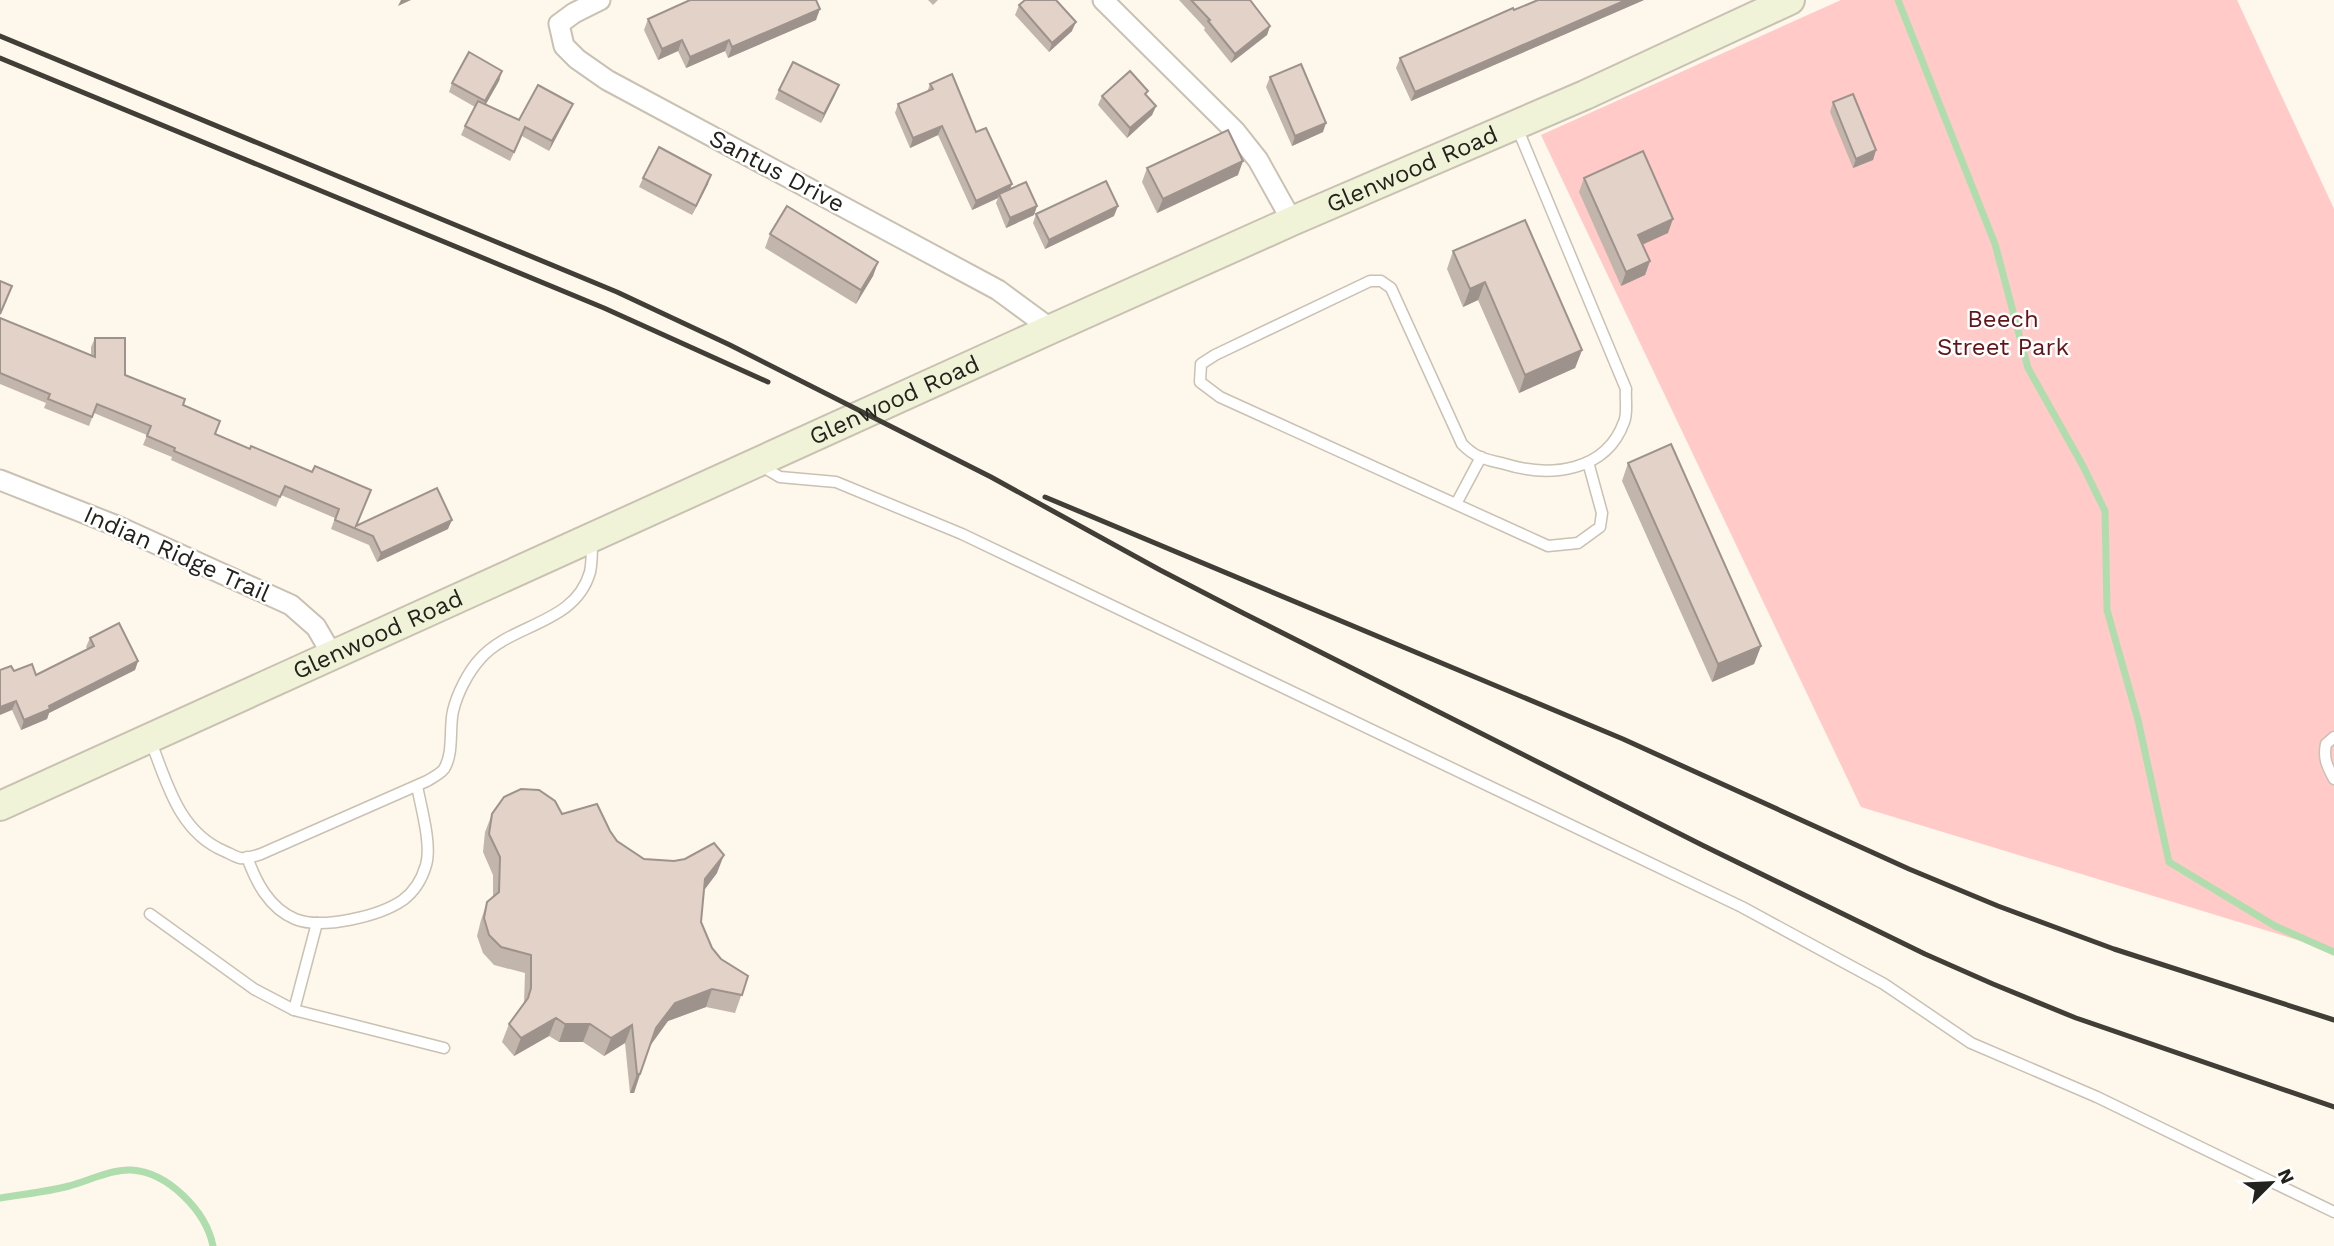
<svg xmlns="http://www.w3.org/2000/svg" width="2334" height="1246" font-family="'Work Sans',sans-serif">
<rect width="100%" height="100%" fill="#fef7eb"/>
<polygon fill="#ffcac7" points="1841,0 2237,0 2334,209 2334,951 1861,807 1541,135"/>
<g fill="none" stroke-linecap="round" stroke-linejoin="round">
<g stroke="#b0ddae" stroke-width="7">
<polyline points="1898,0 1995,244 2028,368 2083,466 2105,511 2107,610 2138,720 2169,862 2275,926 2334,952"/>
<path d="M0 1198C23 1194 47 1192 69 1186 88 1181 112 1169 131 1170 168 1172 206 1211 213 1246"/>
</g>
<defs>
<g id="lane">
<path d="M1516 125 1626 389C1625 399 1628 413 1624 422 1606 472 1550 478 1505 464 1485 459 1477 459 1462 444L1391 288 1381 281H1370L1215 355 1201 364 1200 382 1220 397 1548 546 1578 543 1600 527 1602 513 1588 462"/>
<polyline points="761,466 780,477 836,482 962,534 1742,907 1884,984 1971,1043 2097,1097 2334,1212"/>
<polyline points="1456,504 1481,457"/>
<path d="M2334 737 2326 744C2323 758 2327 766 2334 779"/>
<path d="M151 742C167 783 179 832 224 851 229 853 235 857 240 858 246 859 255 856 261 854L427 781C432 778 440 774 444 769 454 753 449 728 453 711 457 694 468 672 480 659 511 623 575 625 590 572 592 563 592 551 592 541"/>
<path d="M247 857C256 882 269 908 295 919 322 930 380 916 403 900 415 891 422 879 426 865 432 845 421 807 417 786"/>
<polyline points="150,914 254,989 294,1010 444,1048"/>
<polyline points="294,1010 317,923"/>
</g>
<g id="street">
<polyline points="600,0 574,13 559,24 564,46 577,59 607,80 998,290 1051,329"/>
<polyline points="1103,0 1235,131 1258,160 1292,221"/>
<polyline points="0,480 117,526 291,605 316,627 333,656"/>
</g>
<g id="secondary">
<path id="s1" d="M0 806 1051 329 1292 221 1585 95 1790 0"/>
</g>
</defs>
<use href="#lane" stroke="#c9c1b2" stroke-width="13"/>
<use href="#street" stroke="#c9c1b2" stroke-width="23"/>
<use href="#secondary" stroke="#c9c1b2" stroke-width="32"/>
<use href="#lane" stroke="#fff" stroke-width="10"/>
<use href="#street" stroke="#fff" stroke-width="19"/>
<use href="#secondary" stroke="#f0f3d8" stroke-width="28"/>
<g stroke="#403e37" stroke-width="5">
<polyline points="0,36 617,292 730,345 991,477 1160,570 1243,613 1702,845 1925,954 1993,984 2076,1018 2334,1107"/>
<polyline points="0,58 604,308 768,382"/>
<polyline points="1045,497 1623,739 1909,869 1998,906 2114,949 2334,1020"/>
</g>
</g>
<g fill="#c2b5ac">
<polygon points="928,0 938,0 933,5"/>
<polygon points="1179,0 1250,0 1270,26 1267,35 1231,63 1204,30 1205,28"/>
<polygon points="1538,0 1644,0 1411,101 1396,68 1400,58"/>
<polygon points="817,2 816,20 728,58 725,51 686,68 678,51 658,60 644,30 648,19"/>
<polygon points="1019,5 1072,31 1049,52 1015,15"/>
<polygon points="502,71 499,81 486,104 519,120 569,113 549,151 522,136 510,161 461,135 465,126 475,107 449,92 452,83"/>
<polygon points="1270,77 1323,132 1292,146 1266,87"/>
<polygon points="930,84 976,132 1012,184 1010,189 1037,206 1034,215 1006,228 996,203 998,198 972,210 938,135 910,148 895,113 898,104 927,92"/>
<polygon points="839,85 835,95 821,123 775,99 779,90"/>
<polygon points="1146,95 1156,106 1152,115 1127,138 1098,105 1102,96"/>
<polygon points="1833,102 1876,150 1873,160 1853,168 1830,112"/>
<polygon points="1147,168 1238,175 1157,213 1142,182"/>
<polygon points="643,178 708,184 692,215 639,187"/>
<polygon points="1584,178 1668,233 1642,244 1650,261 1645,275 1621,286 1579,192"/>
<polygon points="1036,214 1114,216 1045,249 1033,223"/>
<polygon points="770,234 878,262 873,276 856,304 765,248"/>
<polygon points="1453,251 1582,350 1575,368 1519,393 1478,300 1463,307 1447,269"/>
<polygon points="0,318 91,356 91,347 95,338 125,375 183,405 215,434 250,449 312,472 357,526 448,529 377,562 369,545 331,529 335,518 281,495 276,507 171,460 172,457 143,445 147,435 94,413 89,426 44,408 46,403 0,384"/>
<polygon points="1628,463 1761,646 1754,664 1712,682 1622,481"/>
<polygon points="90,638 138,661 135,670 49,713 47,719 21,730 12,710 14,671 36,675 88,650 86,647"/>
<polygon points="492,814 562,814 610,831 617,841 644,859 717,873 704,890 701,922 712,948 721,959 748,976 735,1013 706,1007 668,1021 650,1045 634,1093 630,1093 625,1043 604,1056 583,1042 559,1042 549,1036 514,1056 502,1042 509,1024 524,1003 525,973 494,965 483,953 477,936 481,920 487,902 493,897 493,875 483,852 485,832"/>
</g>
<g fill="#9e938c">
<polygon points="401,0 411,0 398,6"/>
<polygon points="1626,0 1644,0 1411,101 1415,92"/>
<polygon points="820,9 816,20 728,58 732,47"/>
<polygon points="1076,22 1072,31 1049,52 1052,43"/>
<polygon points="1270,26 1267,35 1231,63 1235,54"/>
<polygon points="682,40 678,51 658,60 662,49"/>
<polygon points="729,40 725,51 686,68 690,57"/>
<polygon points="502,71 499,81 482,111 485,101"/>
<polygon points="839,85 835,95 821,123 824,114"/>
<polygon points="573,104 569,113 549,151 552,141"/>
<polygon points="1156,106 1152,115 1127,138 1130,128"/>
<polygon points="1326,123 1323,132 1292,146 1295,136"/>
<polygon points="942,126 938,135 910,148 913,138"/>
<polygon points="1876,150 1873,160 1853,168 1856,159"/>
<polygon points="1243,161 1238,175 1157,213 1163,199"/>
<polygon points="711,175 708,184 692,215 696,206"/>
<polygon points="1012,184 1008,194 999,194 998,198 972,210 976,201"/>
<polygon points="1037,206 1034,215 1006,228 1010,218"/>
<polygon points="1118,206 1114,216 1045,249 1049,240"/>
<polygon points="1673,219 1668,233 1633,249 1638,235"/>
<polygon points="1650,261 1645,275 1621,286 1626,272"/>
<polygon points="878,262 873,276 856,304 861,290"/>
<polygon points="1485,282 1478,300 1463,307 1470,289"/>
<polygon points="1582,350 1575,368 1519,393 1525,375"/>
<polygon points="452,520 448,529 377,562 381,553"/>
<polygon points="1761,646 1754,664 1712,682 1718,664"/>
<polygon points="138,661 135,670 49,713 47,719 21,730 24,720 49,706"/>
<polygon points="16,701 12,710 0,715 0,707"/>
<polygon points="724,855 717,873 699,897 705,879"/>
<polygon points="712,989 706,1007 668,1021 650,1046 656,1028 675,1003"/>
<polygon points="556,1018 549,1036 514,1056 521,1038"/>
<polygon points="565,1024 590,1024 583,1042 559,1042"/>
<polygon points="632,1025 625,1043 604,1056 611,1038"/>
<polygon points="637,1074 640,1074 634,1093 630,1093"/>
</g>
<g fill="#e2d2c8" stroke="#9e938c" stroke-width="2">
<polygon points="690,0 816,0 820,9 732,47 729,40 690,57 682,40 662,49 648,19"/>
<polygon points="1025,0 1056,0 1076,22 1052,43 1019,5"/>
<polygon points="1191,0 1250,0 1270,26 1235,54 1208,21 1210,20"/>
<polygon points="1538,0 1626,0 1415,92 1400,58 1513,8 1514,10"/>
<polygon points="469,52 502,71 485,101 452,83"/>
<polygon points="793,62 839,85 824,114 779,90"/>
<polygon points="1301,64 1326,123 1295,136 1270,77"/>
<polygon points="1130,71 1148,91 1145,94 1156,106 1130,128 1102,96"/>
<polygon points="952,74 976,132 986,128 1012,184 976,201 942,126 913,138 898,104 933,89 930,84"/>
<polygon points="538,85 573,104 552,141 525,127 514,152 465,126 478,101 519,120"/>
<polygon points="1853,94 1876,150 1856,159 1833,102"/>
<polygon points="1228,130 1243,161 1163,199 1147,168"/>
<polygon points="659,147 711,175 696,206 643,178"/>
<polygon points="1643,151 1673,219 1638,235 1650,261 1626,272 1584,178"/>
<polygon points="1106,181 1118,206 1049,240 1036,214"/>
<polygon points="1026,182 1037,206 1010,218 999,194"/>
<polygon points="787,206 878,262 861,290 770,234"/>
<polygon points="1525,220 1582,350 1525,375 1485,282 1470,289 1453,251"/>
<polygon points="0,281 12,286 0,314"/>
<polygon points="0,318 95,357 95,338 125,338 125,375 185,399 183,405 220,421 215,434 250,449 251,446 312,472 315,466 371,490 356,526 437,488 452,520 381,553 373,536 335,520 339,509 285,486 280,497 174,451 175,448 147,436 151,426 97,404 92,417 48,399 50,394 0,373"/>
<polygon points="1671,444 1761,646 1718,664 1628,463"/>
<polygon points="119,623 138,661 49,706 50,709 24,720 16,701 0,707 0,670 11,666 14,671 32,664 36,675 94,646 90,638"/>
<polygon points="521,789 539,790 555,801 562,814 597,804 610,831 617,841 644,859 674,861 685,859 714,843 724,855 705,879 701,922 712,948 721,959 748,976 742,995 712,989 675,1003 656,1028 640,1074 637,1074 632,1025 611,1038 590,1024 565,1024 556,1018 521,1038 509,1024 528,998 531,988 531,955 501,947 489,935 484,918 487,902 499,892 500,857 489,834 492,814 504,797"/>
</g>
<g text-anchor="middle" stroke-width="5" stroke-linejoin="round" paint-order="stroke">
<g font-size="24" fill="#24221c" stroke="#fff">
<text dy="8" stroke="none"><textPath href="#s1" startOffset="1549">Glenwood Road</textPath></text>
<text transform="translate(777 171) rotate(28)" y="8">Santus Drive</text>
<text dy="8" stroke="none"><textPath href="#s1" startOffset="982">Glenwood Road</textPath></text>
<text transform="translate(177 554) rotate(24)" y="8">Indian Ridge Trail</text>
<text dy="8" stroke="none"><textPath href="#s1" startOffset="415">Glenwood Road</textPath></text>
</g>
<g font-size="24" fill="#621418" stroke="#fff">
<text x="2003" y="327">Beech<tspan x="2003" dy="28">Street Park</tspan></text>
</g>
</g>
<g transform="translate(2271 1183) rotate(66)" stroke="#ffffff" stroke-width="5" paint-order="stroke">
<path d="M0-5L12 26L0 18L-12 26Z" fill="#24221c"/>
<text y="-10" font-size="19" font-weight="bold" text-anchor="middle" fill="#24221c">N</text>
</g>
</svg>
